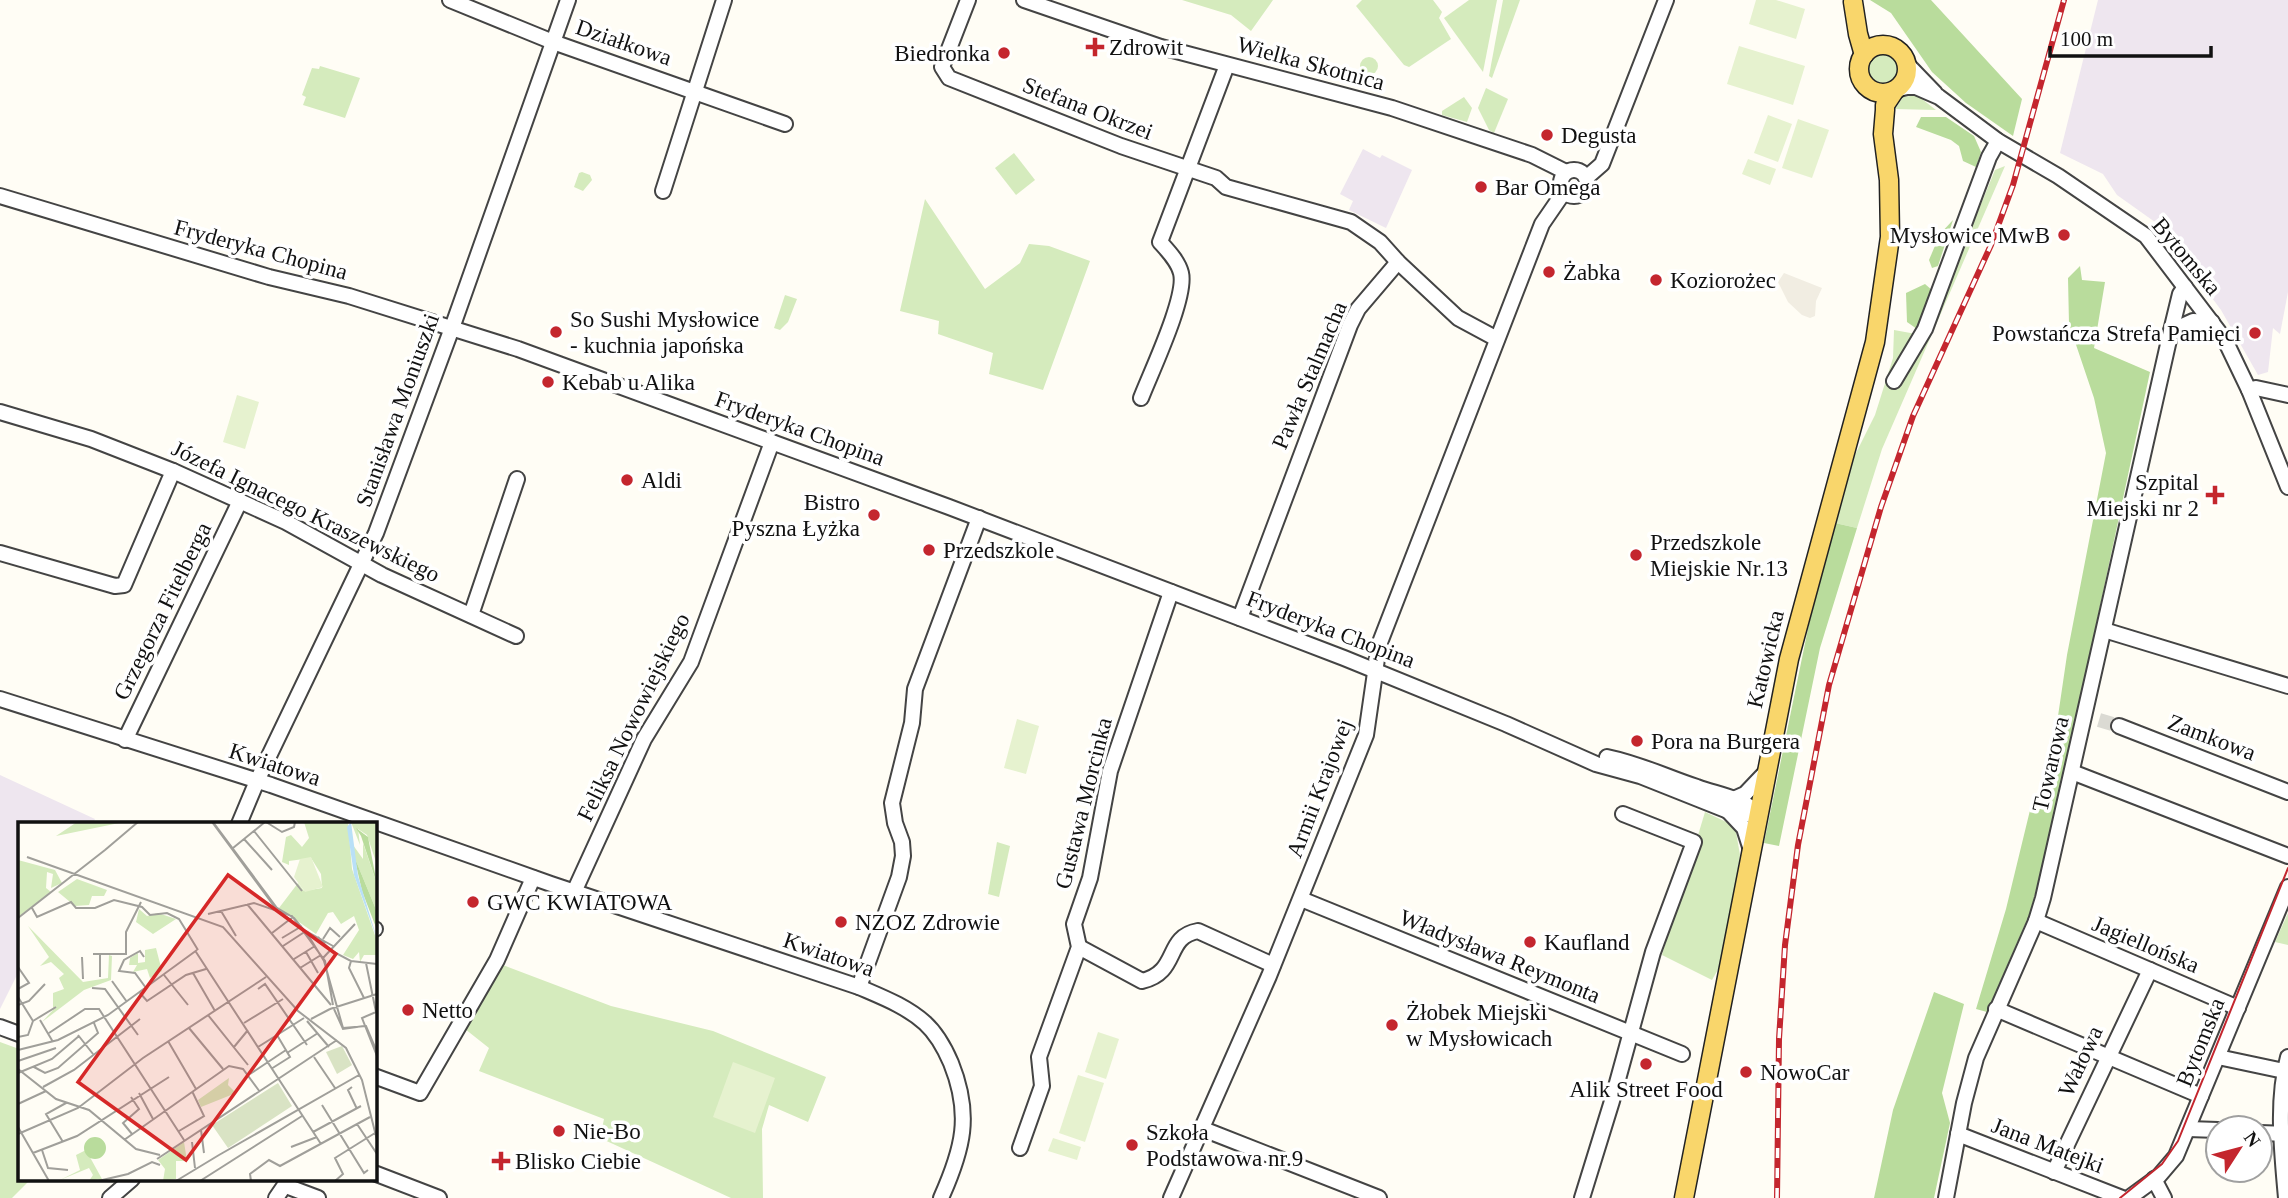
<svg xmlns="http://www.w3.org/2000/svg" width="2288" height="1198" font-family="Georgia,serif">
<rect width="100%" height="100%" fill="#fffdf5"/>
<g fill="#eee6ef">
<polygon points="2098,0 2288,0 2288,292 2280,334 2273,328 2268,372 2258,375 2221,310 2162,230 2167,226 2161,217 2155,222 2117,195 2103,174 2060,153"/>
<polygon points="1363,149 1380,158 1382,155 1412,170 1386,228 1349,210 1353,201 1340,194"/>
<polygon points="0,775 95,819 93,823 19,824 19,971 0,1009"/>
</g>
<g fill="#d5ebbd">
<polygon points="1182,0 1273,0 1251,31 1231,15"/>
<polygon points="1362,0 1433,0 1442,12 1439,18 1451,39 1409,67 1404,65 1356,6"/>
<polygon points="1469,0 1497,0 1483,72 1444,18"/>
<polygon points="1503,0 1520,0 1492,78 1489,76"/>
<circle cx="1883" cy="68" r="15"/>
<circle cx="1369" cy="66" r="9"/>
<polygon points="320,66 360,78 345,118 303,105 306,97 302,95 312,68 319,69"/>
<polygon points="1486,88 1508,99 1494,133 1489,130 1478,108"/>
<polygon points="1910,96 1918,96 1936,110 1895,109 1903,97"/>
<polygon points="1464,97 1472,108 1467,122 1442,115 1442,111"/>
<polygon points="1014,153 1035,180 1016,195 995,168"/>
<polygon points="2005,166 1882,449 1857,528 1835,523 1854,457 1875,415 1893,358 1894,330 1927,336 1995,170"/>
<polygon points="582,172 590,175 592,180 583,191 574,187 579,173"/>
<polygon points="925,199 985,289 1020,263 1029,244 1049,246 1090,261 1043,390 989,374 993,353 938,334 939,321 900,311"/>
<polygon points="785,295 797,299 788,322 780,330 774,328"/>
<polygon points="1705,812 1735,826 1740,855 1724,959 1712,980 1662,955"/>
<polygon points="997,842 1010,846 999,897 988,894"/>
<polygon points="2288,913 2288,945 2275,942"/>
<polygon points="503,965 611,1006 713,1031 826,1077 808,1122 769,1105 762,1129 763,1198 731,1198 600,1138 604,1119 479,1071 489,1048 465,1029"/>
<polygon points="0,1042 19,1049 19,1179 31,1179 12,1198 0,1198"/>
</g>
<g fill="#b9dc9c">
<polygon points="1870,0 1931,0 2022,99 2013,136 1966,103 1932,72 1891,13"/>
<polygon points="1921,117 1946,117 1974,136 1981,152 1976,167 1963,161 1959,146 1951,140 1916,127"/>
<polygon points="1953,220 1938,266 1932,268 1929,260 1940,234"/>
<polygon points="2080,266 2082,280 2105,282 2094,348 2150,372 2055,817 2030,913 1987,1012 1976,1009 2006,909 2032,802 2048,784 2067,655 2106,453 2094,398 2069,324 2068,278"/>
<polygon points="1925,284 1933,291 1917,329 1907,322 1906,293"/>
<polygon points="1835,523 1857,528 1820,648 1779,846 1764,843 1809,624"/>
<polygon points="1934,992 1964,1004 1942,1093 1950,1123 1934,1198 1874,1198 1893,1110"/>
</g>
<g fill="#e6f2cf">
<polygon points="1756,0 1776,0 1805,9 1796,39 1749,24"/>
<polygon points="1739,46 1805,66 1793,105 1727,84"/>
<polygon points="1768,115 1792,124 1778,162 1754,153"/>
<polygon points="1798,119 1829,130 1812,178 1782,168"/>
<polygon points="1748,159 1776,169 1770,185 1742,174"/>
<polygon points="237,395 259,402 245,449 223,442"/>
<polygon points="1017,719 1039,726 1026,774 1004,768"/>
<polygon points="1098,1032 1119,1039 1106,1079 1085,1072"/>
<polygon points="733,1062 775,1078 755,1133 713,1117"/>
<polygon points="1078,1075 1104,1083 1085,1142 1059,1133"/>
<polygon points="1053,1138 1081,1147 1077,1160 1048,1151"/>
</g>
<polygon fill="#f1ede2" points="1784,273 1822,288 1816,301 1815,316 1810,318 1802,315 1788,302 1778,282"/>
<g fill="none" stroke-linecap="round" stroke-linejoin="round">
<polyline stroke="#dbdad3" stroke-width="14" stroke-dasharray="14 7" stroke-linecap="butt" points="2099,720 2119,726"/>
<defs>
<g id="minor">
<polyline points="450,0 553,42 785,124"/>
<polyline points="968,0 942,67 949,78 1121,146 1216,178 1226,187 1351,222 1380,242 1398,262 1458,318 1497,339"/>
<polyline points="1024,0 1161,47 1392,108 1532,155 1566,172"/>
<polyline points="1907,64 1935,93"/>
<polyline points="1895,90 1907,87 1916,87 1939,97 1998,141 2058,176 2146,236 2225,340 2249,390 2288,487"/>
<circle cx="1574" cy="183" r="13"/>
<polyline points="1586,178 1602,164 1666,0"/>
<polyline points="663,191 724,0"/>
<polyline points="0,196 269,277 349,296 518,349 949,507 1344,658 1506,724 1596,764 1640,776 1728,811 1757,816"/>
<polyline points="2171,331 2193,321 2212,322"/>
<polyline points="1894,381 1925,329 1989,157 1998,141"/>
<polyline points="2249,390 2256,388 2288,395"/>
<path d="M1141 398C1151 372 1187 297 1181 273 1178 261 1168 251 1160 242L1227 65"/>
<polyline points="0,412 91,439 173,471 286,522 382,575 516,636"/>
<polyline points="0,553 115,586 124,585 173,471"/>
<polyline points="471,615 517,479"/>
<polyline points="1240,618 1350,325 1358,309 1398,262"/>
<polyline points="2104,630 2288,686"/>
<path d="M0 699 271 785 551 884 859 987C882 997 906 1006 925 1023 936 1033 945 1049 951 1063 972 1115 963 1149 941 1198"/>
<polyline points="2119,726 2288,792"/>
<polyline points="125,740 240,501"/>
<path d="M1607 757C1641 764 1666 777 1697 787 1719 795 1740 797 1758 813"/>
<polyline points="2072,772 2288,856"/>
<polyline points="1736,798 1745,794 1765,773"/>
<polyline points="1728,811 1744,828 1751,850"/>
<polyline points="239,824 257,781 376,533 452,328 568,0"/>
<polyline points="574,892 644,739 691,662 772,442"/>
<polyline points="1301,899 1682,1054"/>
<polyline points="2036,921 2238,1008"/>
<polyline points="374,929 375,929"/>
<path d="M1079 947 1142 981C1180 972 1164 937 1198 931L1273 965"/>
<polyline points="859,987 899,877 903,856 902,842 895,823 892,803 912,723 915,689 979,518"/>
<polyline points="1996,1009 2201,1096"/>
<polyline points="0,1027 19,1034"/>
<polyline points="2218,1057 2284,1071"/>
<polyline points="374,1076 420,1093 497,960 533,878"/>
<polyline points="1203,1129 1379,1198"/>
<polyline points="2188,1129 2218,1130"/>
<polyline points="2260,1133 2288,1134"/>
<polyline points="1958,1134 2122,1198"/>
<polyline points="1020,1148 1042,1086 1039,1057 1079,947 1074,924 1090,878 1110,771 1171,592"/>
<polyline points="2054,1172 2150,970"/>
<polyline points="374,1173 439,1198"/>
<polyline points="2154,1179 2164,1198"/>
<polyline points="286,1186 318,1198"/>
<polyline points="110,1198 132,1179"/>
<polyline points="276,1198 289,1179"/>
<polyline points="1171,1198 1269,976 1366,735 1379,645 1542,224 1564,192"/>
<polyline points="1582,1198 1612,1101 1653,952 1694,842 1623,814"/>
<polyline points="1946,1198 1964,1103 1976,1058 2036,921 2043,898 2171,331 2180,294 2185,287"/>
<polyline points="2129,1198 2159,1176 2176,1156 2288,887"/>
<path d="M2286 1198C2282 1152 2276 1101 2288 1057"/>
</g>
<g id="major">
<polyline points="1853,2 1858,34 1864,55"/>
<circle cx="1883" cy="69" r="24"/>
<polyline points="1684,1198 1789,659 1875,342 1890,237 1889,180 1883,134 1885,110 1885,105 1895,90"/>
</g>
</defs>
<use href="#minor" stroke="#444" stroke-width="18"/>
<use href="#major" stroke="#222" stroke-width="21"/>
<use href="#minor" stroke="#fff" stroke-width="14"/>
<use href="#major" stroke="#f9d66b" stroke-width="18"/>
<polyline stroke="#c4262e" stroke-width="2" points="2120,1198 2162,1164 2178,1141 2288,868"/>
<defs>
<polyline id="rail" points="1777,1198 1779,1039 1785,945 1798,845 1829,685 1881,507 1913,416 1991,245 2013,185 2064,0"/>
</defs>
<use href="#rail" stroke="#c4262e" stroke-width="6"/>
<use href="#rail" stroke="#fff" stroke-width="3.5" stroke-dasharray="10" stroke-linecap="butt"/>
</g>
<g fill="#c4262e" stroke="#fff" stroke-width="2.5">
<path d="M1091.5 36.5h7v7h7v7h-7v7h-7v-7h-7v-7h7z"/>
<circle cx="1004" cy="53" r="7"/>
<circle cx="1547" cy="135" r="7"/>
<circle cx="1481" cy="187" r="7"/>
<circle cx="2064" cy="235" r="7"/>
<circle cx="1549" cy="272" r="7"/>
<circle cx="1656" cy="280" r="7"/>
<circle cx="556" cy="332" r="7"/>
<circle cx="2255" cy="333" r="7"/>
<circle cx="548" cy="382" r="7"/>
<circle cx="627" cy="480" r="7"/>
<path d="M2211.5 484.5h7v7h7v7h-7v7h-7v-7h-7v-7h7z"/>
<circle cx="874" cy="515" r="7"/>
<circle cx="929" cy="550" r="7"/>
<circle cx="1636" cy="555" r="7"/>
<circle cx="1637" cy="741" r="7"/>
<circle cx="473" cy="902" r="7"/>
<circle cx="841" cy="922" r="7"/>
<circle cx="1530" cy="942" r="7"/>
<circle cx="408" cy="1010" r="7"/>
<circle cx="1392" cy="1025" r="7"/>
<circle cx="1646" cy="1064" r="7"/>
<circle cx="1746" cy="1072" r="7"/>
<circle cx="559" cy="1131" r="7"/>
<circle cx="1132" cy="1145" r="7"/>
<path d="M497.5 1150.5h7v7h7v7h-7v7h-7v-7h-7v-7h7z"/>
</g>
<g text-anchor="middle" stroke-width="7" stroke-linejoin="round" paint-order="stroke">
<g font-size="23" fill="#111" stroke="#fff">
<text transform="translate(624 42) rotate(19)" y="8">Działkowa</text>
<text transform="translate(1311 63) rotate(15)" y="8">Wielka Skotnica</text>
<text transform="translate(1088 108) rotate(21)" y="8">Stefana Okrzei</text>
<text transform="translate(261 249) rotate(15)" y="8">Fryderyka Chopina</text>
<text transform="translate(2187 256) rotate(50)" y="8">Bytomska</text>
<text transform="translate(1309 375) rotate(-67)" y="8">Pawła Stalmacha</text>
<text transform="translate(397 410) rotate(-70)" y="8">Stanisława Moniuszki</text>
<text transform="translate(800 428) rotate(20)" y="8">Fryderyka Chopina</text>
<text transform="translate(306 511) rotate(26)" y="8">Józefa Ignacego Kraszewskiego</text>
<text transform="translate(162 611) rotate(-64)" y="8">Grzegorza Fitelberga</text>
<text transform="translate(1331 629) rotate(21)" y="8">Fryderyka Chopina</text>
<text transform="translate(1765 659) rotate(-77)" y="8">Katowicka</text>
<text transform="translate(633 717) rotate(-64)" y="8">Feliksa Nowowiejskiego</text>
<text transform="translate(2212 737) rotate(21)" y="8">Zamkowa</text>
<text transform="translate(275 764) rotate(18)" y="8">Kwiatowa</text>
<text transform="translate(2050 764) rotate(-77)" y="8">Towarowa</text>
<text transform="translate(1319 788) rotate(-69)" y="8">Armii Krajowej</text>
<text transform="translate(1083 803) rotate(-76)" y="8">Gustawa Morcinka</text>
<text transform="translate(2146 944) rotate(23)" y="8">Jagiellońska</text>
<text transform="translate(829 954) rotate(19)" y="8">Kwiatowa</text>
<text transform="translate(1500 956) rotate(22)" y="8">Władysława Reymonta</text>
<text transform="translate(2200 1042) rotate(-68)" y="8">Bytomska</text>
<text transform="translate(2080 1061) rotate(-65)" y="8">Wałowa</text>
<text transform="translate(2048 1145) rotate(21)" y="8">Jana Matejki</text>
</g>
<g font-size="23" fill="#111" stroke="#fff" text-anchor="start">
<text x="1109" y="55">Zdrowit</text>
<text x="990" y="61" text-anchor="end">Biedronka</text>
<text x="1561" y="143">Degusta</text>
<text x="1495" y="195">Bar Omega</text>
<text x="2050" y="243" text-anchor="end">Mysłowice MwB</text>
<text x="1563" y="280">Żabka</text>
<text x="1670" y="288">Koziorożec</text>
<text x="570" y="327">So Sushi Mysłowice<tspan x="570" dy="26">- kuchnia japońska</tspan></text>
<text x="2241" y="341" text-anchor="end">Powstańcza Strefa Pamięci</text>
<text x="562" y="390">Kebab u Alika</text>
<text x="641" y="488">Aldi</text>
<text x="2199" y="490" text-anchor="end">Szpital<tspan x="2199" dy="26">Miejski nr 2</tspan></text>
<text x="860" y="510" text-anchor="end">Bistro<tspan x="860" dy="26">Pyszna Łyżka</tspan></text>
<text x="1650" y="550">Przedszkole<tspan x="1650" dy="26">Miejskie Nr.13</tspan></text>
<text x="943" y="558">Przedszkole</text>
<text x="1651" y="749">Pora na Burgera</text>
<text x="487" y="910">GWC KWIATOWA</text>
<text x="855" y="930">NZOZ Zdrowie</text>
<text x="1544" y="950">Kaufland</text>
<text x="422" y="1018">Netto</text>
<text x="1406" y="1020">Żłobek Miejski<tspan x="1406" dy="26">w Mysłowicach</tspan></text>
<text x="1760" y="1080">NowoCar</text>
<text x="1646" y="1097" text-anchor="middle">Alik Street Food</text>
<text x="573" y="1139">Nie-Bo</text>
<text x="1146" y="1140">Szkoła<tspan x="1146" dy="26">Podstawowa nr.9</tspan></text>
<text x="515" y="1169">Blisko Ciebie</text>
</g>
</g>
<g transform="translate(18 822)">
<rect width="359" height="359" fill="#fffdf5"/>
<path d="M59 0 85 1 106 0 38 14ZM286 0H330L334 47 359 119V133H346L342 140 341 130 335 137 325 133 341 108 336 94 323 102 315 90 310 91 298 112 261 86 280 61 286 69 304 66 303 52 293 36 271 39V43L264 40 268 15 273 13 284 25 291 16ZM333 0 359 1V43L349 13 340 7 342 23ZM345 21 359 62V90L336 34 335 23 345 37ZM0 38 37 48 44 61 33 66 35 52 29 50 28 66 33 70 0 95ZM59 57 89 68 86 74H74L71 83 57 84 40 70ZM121 87 129 94 140 91 158 97 135 112 118 100ZM10 104 65 160 90 156 91 133 94 134 93 158 66 168 24 200 35 188V171L46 167 41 156 46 152 33 140 22 144 31 135ZM138 126 144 149 132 156 129 147 115 150 119 143H111L112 136 120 131V141L127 140V128ZM211 256 210 263 218 271 183 285 180 278ZM166 320 169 339H158V357L145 359 147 347 140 338ZM68 328 84 357 71 359 75 353 71 346 42 358 62 348 58 333Z" fill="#d5ebbd"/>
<path d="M338 6 350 15 359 62 343 14ZM336 34 359 90V108L344 69ZM66 326a11 11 0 1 1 22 0a11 11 0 1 1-22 0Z" fill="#b9dc9c"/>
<path d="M324 224 334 243 319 252 308 230ZM260 261 274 284 210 326 194 303Z" fill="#d9e3c4"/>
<path d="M293 35 305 65 287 70 276 55 282 37Z" fill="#e6f2cf"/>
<path d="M333 0 340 54 359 117 336 53 329 5Z" fill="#b9e0f7"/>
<path fill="none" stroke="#a09f9a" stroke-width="2" d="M194 0 256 84 276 96 290 113 306 139 325 206 348 204 359 230M195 0 259 86M248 0 264 10 276 5 277 0M236 9 284 69M226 17 254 48M215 26 247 0M87 28 120 0M9 35 205 105 280 189 328 226 344 258 359 318M229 82 313 183M14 86 19 95 53 80 58 86H77L96 78 124 85 132 93 149 91 161 97 180 128M203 89 218 114M190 92 236 81 274 94 307 139 315 183M0 96 87 28M288 109 315 124M254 111 275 95M300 115 312 128 333 139 331 146 346 176M264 116 284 104M305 117 312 106 322 115M265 124 288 109M178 130 303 322M288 130 300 151M75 132H108V110L123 80M82 132V155M64 135 65 157M126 135 122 129 106 138 101 149 117 151 128 166M305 136 337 102M276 137 297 124M333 139 359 142M348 141 358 190M0 145 11 161 0 167M282 146 303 133M175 151 197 189M146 153 170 183M94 159 109 180M74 166 87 167 120 213M240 167 247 162 289 223M122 171 129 179 168 153 188 147M0 175 15 199M0 183 11 179 27 162M312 187 359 172M316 187 325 207 346 204M358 190 344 196 359 234M190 193 230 243M293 197 312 187M22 198 35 220M15 199 38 185M289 199 311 225M226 201 265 177M171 206 205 247M31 211 67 187H81L166 318M60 213 75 232M0 215 10 213 15 199M150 219 178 267M216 225 230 208M240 225 286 196M0 228 40 218 90 193 179 128M269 231 300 211M296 235 317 266M0 239 38 226M16 245 27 251 40 246 80 211 76 201M0 247 38 277 71 288 118 327 142 333M253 247 272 235 259 213M0 251 34 237 61 214M232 252 268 228M25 265 56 248 122 197M334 265 330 268 339 287M121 271 135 297M113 275 121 287 105 301 114 312M0 282 28 269M304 283 346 351 350 348M339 302 359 332M0 305 31 359M183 308 186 331M161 309 186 294 174 269M295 310 343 284M0 312 60 286 125 236 248 155M106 318 211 244 225 247 242 270M45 320 28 292 48 281M174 320 177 346M273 325 299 315M24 328 30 346 50 348M15 331 59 314 151 255M201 333 341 253M139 337 319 218M80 359 110 352 134 340 142 343M158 359 201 333M182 359 284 294M233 359 232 352 251 338 262 344 352 295M317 359 325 352 317 336 357 311"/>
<path fill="#d62828" fill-opacity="0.15" stroke="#d62828" stroke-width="3.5" d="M210 53 318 132 168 338 60 260Z"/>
<rect width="359" height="359" fill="none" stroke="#111" stroke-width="3.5"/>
</g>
<g transform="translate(2239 1149) rotate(54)"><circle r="33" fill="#ffffff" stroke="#a0a0a0" stroke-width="2"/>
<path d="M0-5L12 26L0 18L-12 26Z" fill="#c4262e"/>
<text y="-10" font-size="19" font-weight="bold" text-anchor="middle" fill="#111111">N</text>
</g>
<path d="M2050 46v10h161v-10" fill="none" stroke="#111111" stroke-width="3.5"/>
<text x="2060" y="46" font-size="21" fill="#111111" stroke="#ffffff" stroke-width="5" paint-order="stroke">100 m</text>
</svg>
